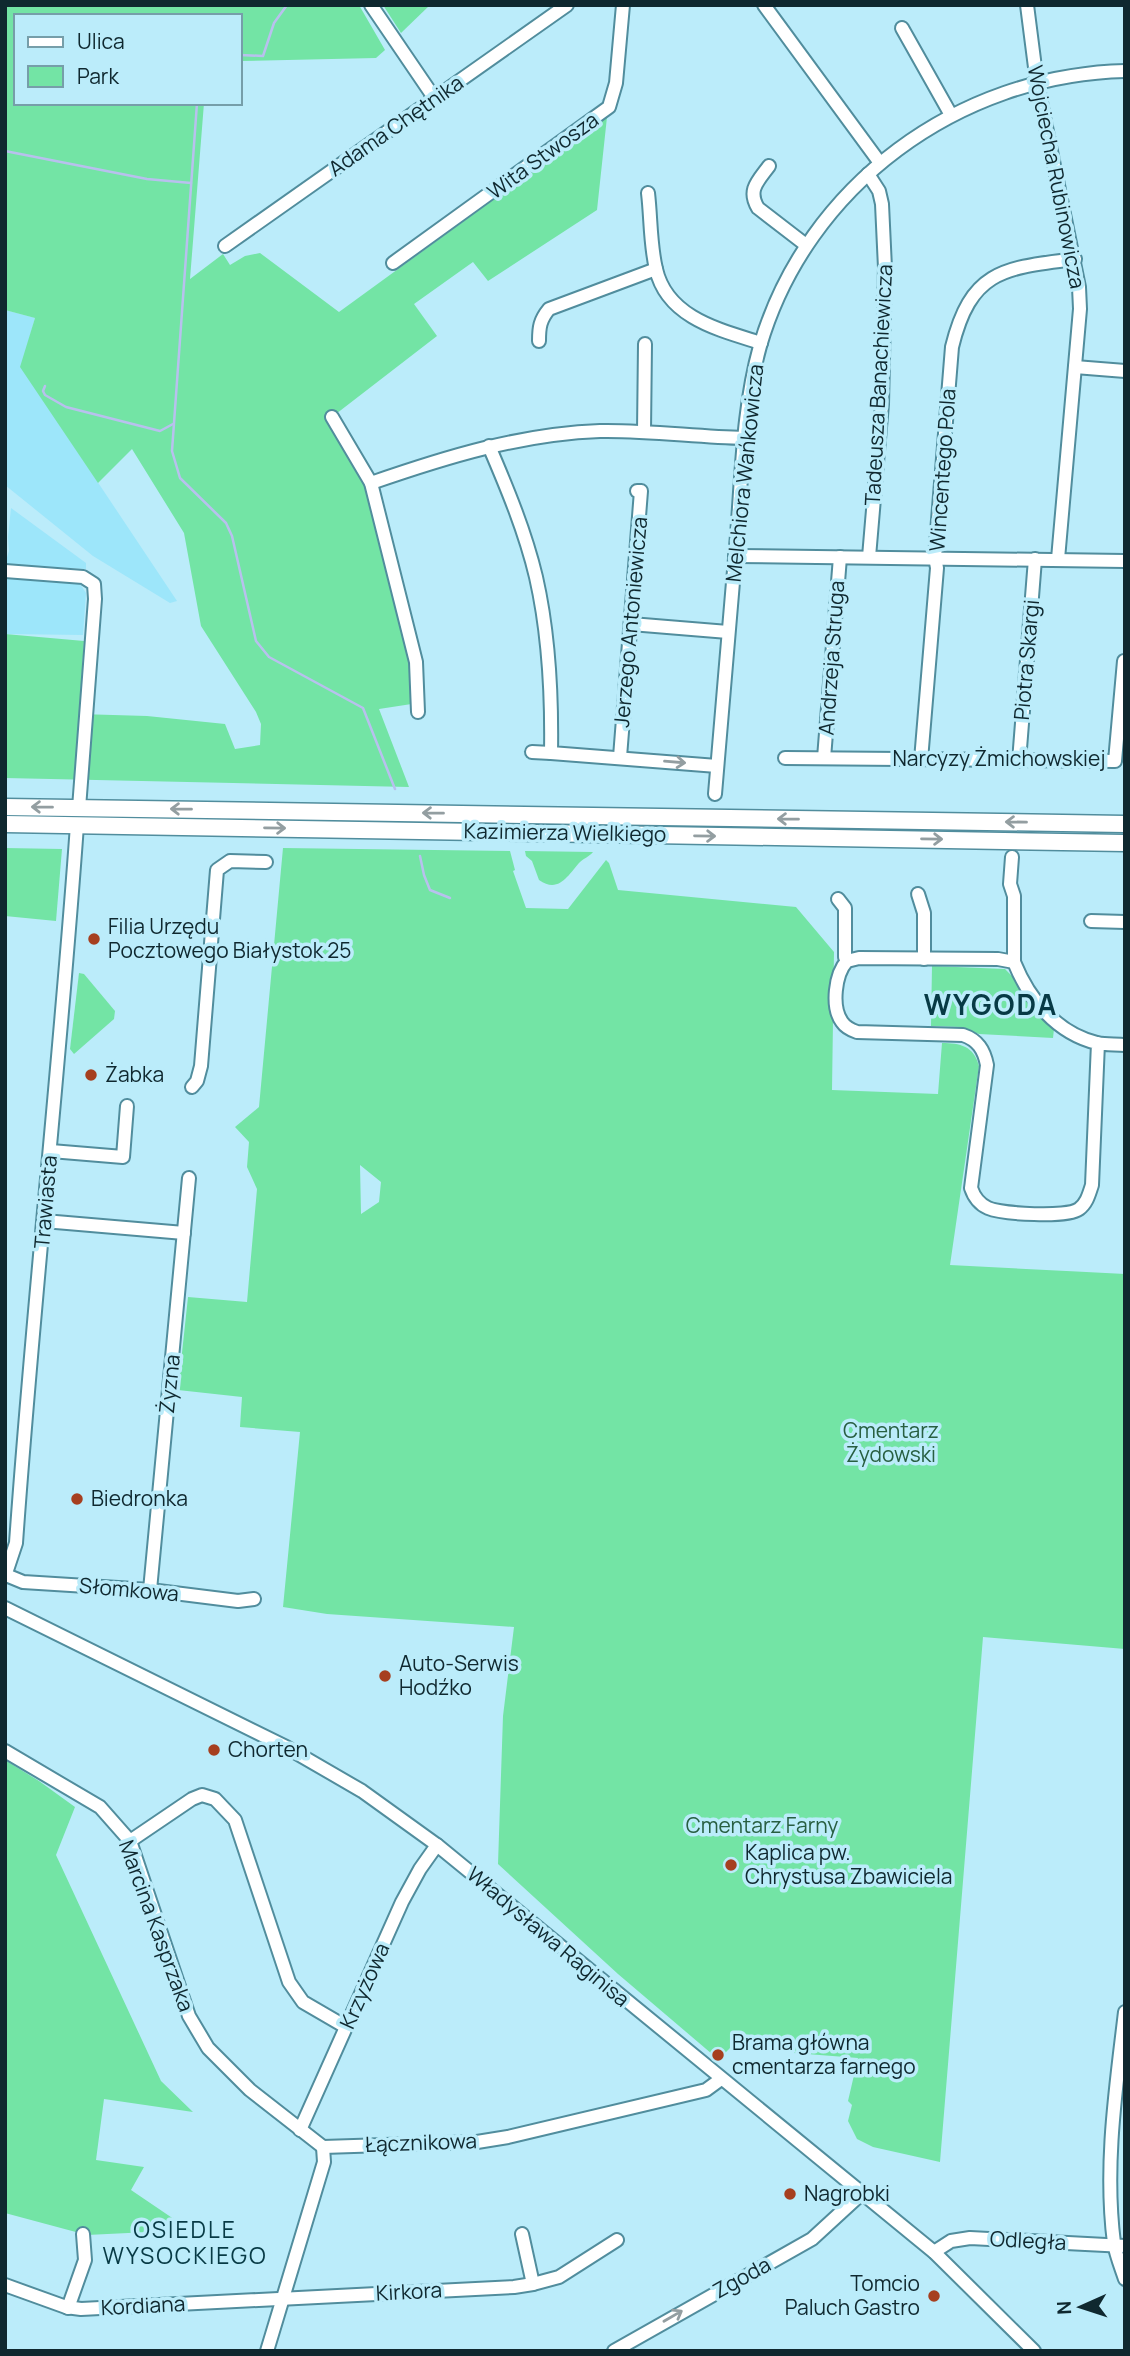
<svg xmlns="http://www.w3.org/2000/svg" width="1130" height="2356" font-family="Manrope,sans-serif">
<rect width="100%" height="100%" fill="#bbecfa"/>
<g fill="#9de6fa">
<polygon points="5,310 35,318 21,367 177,601 170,603 93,556 5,485"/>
<polygon points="11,508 86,563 86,569 5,564 9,551 8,537"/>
<polygon points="5,578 80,584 86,593 83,635 5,634"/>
</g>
<g fill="#73e4a5" fill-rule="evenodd">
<polygon points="5,5 359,5 385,50 376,58 240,61 240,16 16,16 16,103 204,103 190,279 223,254 230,265 245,256 260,253 339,312 607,117 597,210 488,281 473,262 414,304 437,336 332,417 371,483 416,662 418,703 379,709 409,787 5,778 5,634 84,641 79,714 147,716 225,724 235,749 260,745 261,724 256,712 201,626 184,533 132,449 98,483 20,367 35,318 5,310"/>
<polygon points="383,5 430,5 401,33"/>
<polygon points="5,848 62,849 56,921 5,916"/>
<path d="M283 848 510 851 515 870 513 871 526 908 568 909 606 860 609 863 618 890 796 907 834 952 832 1090 938 1094 942 1043C960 1043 974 1046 979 1066L950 1265 1125 1274V1649L983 1637 940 2162 873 2147 857 2139 848 2121 852 2105 848 2101 858 2058 730 2048 723 2055 712 2054 618 1974 498 1864 503 1716 514 1627 327 1614 283 1607 300 1432 240 1427 242 1397 178 1390 188 1297 247 1302 257 1189 247 1167 249 1142 235 1127 259 1107ZM360 1165 381 1182 379 1202 361 1214Z"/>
<path d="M525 851 593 852C589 857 584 858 580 862 568 875 559 894 539 880L532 861 526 856Z"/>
<polygon points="932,966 1005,969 1012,976 1027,1002 1054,1029 1053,1038 979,1034 962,1027 931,1026"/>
<polygon points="79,973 84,974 115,1011 114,1019 74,1054 70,1049"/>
<polygon points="5,1760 39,1781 75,1807 56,1855 161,2081 193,2112 104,2099 96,2160 144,2167 131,2190 190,2230 87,2235 5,2213"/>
</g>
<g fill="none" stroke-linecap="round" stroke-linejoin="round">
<g stroke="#b8c0ee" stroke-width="2.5">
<polyline points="240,55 263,56 274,23 287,5"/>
<polyline points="197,103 172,451 180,478 226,523 232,536 256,641 269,657 363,708 395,789"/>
<polyline points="5,151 147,179 191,183"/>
<polyline points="45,386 43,391 45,395 66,407 160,431 173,424"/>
<polyline points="420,856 424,875 430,890 450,898"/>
</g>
<defs>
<g id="minor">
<polyline points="371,5 435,99"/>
<polyline points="764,5 880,163"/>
<polyline points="1027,5 1037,83 1079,287 1080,309 1058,559"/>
<polyline points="902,28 951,115"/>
<path d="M769 166C758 181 747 190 758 208L806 245"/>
<polyline points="868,174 879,191 882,204 885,268 882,404 869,557"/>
<path d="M648 193C651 218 650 244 656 269 667 318 720 330 761 343"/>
<polyline points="225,246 567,5"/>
<polyline points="393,263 609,107 616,83 623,5"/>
<path d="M539 341C539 327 540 320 549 309L656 269"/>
<polyline points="1075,367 1125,371"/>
<polyline points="332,417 371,483 416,662 418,712"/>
<polyline points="644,431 645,344"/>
<path d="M489 446C507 488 525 531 536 577 549 634 552 694 551 753L717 766"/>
<path d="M371 483C446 457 520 434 600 431 648 430 696 437 744 438"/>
<polyline points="735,556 1125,561"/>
<polyline points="5,571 83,577 94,584 95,599 79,808"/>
<polyline points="631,624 728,632"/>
<polyline points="532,752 551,753"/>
<polyline points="620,757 641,491 637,491"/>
<polyline points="785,758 1115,761 1124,661"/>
<polyline points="824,758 840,557"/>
<path d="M921 760 937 568 935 557 952 347C971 269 1005 268 1075 259"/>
<polyline points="1019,761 1035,559"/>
<path d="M715 794C722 707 730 621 737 535 742 472 743 407 760 346 807 185 959 75 1125 71"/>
<polyline points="1012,857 1010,884 1014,896 1014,962"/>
<polyline points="918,894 924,913 924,959"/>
<polyline points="838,899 845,908 845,957 847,961"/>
<polyline points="1091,921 1125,922"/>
<path d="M1098 1043 1092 1185C1089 1194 1087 1203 1079 1209 1067 1218 1002 1214 988 1208 979 1204 974 1197 971 1188L987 1065C984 1050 978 1040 963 1035L857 1032C851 1030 846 1028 842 1022 831 1007 835 974 847 961L859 958 998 959 1014 962C1029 999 1056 1033 1097 1043 1106 1045 1116 1044 1125 1045"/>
<polyline points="192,1087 197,1081 201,1066 217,870 230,861 266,862"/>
<polyline points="51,1151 123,1157 127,1106"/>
<polyline points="44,1221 184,1233"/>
<polyline points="6,1575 23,1582 150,1590 238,1601 254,1599"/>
<path d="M5 1576 16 1543C33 1303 60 1065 77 825"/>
<polyline points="150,1590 189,1178"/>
<polyline points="5,1608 286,1747 362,1791 437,1845 934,2252 1034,2351"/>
<polyline points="5,1751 100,1807 130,1841 189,2016 208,2048 250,2090 323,2147"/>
<polyline points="130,1841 192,1799 202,1795 215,1799 235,1820 289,1982 303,2002 346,2027"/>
<path d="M1125 2012C1116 2088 1104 2166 1114 2243 1116 2255 1121 2267 1125 2279"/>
<polyline points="300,2130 402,1902 420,1869 437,1845"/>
<polyline points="323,2147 477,2142 508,2137 706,2090 721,2079"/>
<polyline points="522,2234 533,2284"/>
<polyline points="934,2252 951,2241 970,2238 1125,2246"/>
<polyline points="5,2285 66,2307 81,2309 514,2287 533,2284 559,2277 617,2240"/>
<polyline points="68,2308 85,2260 83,2234"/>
<polyline points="267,2351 324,2162 323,2147"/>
<polyline points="614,2351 812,2239 861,2194"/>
</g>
<g id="major">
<polyline points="5,807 1125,824"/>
<polyline points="5,824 1125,843"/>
</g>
</defs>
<use href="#minor" stroke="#518d9d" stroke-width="16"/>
<use href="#major" stroke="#518d9d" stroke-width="19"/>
<use href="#minor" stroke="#fff" stroke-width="12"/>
<use href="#major" stroke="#fff" stroke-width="16"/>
</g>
<defs><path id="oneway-shaft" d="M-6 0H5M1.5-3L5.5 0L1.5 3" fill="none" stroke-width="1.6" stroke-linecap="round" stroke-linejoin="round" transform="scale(1.75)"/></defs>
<g stroke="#939ea1">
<use href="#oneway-shaft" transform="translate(675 762) rotate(5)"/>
<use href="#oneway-shaft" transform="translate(42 807) rotate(-179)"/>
<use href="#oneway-shaft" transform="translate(181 809) rotate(-179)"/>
<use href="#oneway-shaft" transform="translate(433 813) rotate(-179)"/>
<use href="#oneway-shaft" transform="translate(788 819) rotate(-179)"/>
<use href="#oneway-shaft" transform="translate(1016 822) rotate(-179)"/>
<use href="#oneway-shaft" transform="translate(275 828) rotate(1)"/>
<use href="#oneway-shaft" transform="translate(705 836) rotate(1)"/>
<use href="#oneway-shaft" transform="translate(932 839) rotate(1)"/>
<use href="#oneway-shaft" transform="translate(673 2316) rotate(-30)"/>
</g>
<g fill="#a63f1f" stroke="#bbecfa" stroke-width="2.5">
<circle cx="94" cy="939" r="7"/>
<circle cx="91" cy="1075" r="7"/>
<circle cx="77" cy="1499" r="7"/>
<circle cx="385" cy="1676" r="7"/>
<circle cx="214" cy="1750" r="7"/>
<circle cx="731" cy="1865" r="7"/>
<circle cx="718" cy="2055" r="7"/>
<circle cx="790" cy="2194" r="7"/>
<circle cx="934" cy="2296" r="7"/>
</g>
<g text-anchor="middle" stroke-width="7" stroke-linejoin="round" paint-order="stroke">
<g font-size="21" fill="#0f282f" stroke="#bbecfa">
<text transform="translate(396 126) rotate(-35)" y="7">Adama Chętnika</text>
<text transform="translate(543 156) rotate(-36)" y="7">Wita Stwosza</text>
<text transform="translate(1056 177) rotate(79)" y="7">Wojciecha Rubinowicza</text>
<text transform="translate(879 385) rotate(-87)" y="7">Tadeusza Banachiewicza</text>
<text transform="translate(943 470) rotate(-86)" y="7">Wincentego Pola</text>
<text transform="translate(745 473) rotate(-84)" y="7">Melchiora Wańkowicza</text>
<text transform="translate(631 622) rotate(-85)" y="7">Jerzego Antoniewicza</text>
<text transform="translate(832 658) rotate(-86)" y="7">Andrzeja Struga</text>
<text transform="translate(1027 660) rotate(-85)" y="7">Piotra Skargi</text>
<text x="999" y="766">Narcyzy Żmichowskiej</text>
<text transform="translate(565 833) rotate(1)" y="7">Kazimierza Wielkiego</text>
<text transform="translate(46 1202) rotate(-85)" y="7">Trawiasta</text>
<text transform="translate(170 1384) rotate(-84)" y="7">Żyzna</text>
<text transform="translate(129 1590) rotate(5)" y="7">Słomkowa</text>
<text transform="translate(156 1926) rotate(70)" y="7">Marcina Kasprzaka</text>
<text transform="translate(548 1937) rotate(40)" y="7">Władysława Raginisa</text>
<text transform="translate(365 1986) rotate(-66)" y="7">Krzyżowa</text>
<text transform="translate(421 2143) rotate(-2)" y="7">Łącznikowa</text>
<text transform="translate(1028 2241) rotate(3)" y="7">Odległa</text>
<text transform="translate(742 2278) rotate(-29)" y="7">Zgoda</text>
<text transform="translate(409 2292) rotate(-3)" y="7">Kirkora</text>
<text transform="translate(143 2306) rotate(-3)" y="7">Kordiana</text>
</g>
<g font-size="21" fill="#0f282f" stroke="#bbecfa" text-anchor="start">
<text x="108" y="934">Filia Urzędu<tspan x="108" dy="24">Pocztowego Białystok 25</tspan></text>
<text x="105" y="1082">Żabka</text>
<text x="91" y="1506">Biedronka</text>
<text x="399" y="1671">Auto-Serwis<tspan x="399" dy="24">Hodźko</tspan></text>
<text x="228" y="1757">Chorten</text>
<text x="745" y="1860">Kaplica pw.<tspan x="745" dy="24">Chrystusa Zbawiciela</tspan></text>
<text x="732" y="2050">Brama główna<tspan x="732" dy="24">cmentarza farnego</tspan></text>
<text x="804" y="2201">Nagrobki</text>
<text x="920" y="2291" text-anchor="end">Tomcio<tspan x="920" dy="24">Paluch Gastro</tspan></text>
</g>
<g font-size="21" fill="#285f41" stroke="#bbecfa">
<text x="891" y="1438">Cmentarz<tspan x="891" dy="24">Żydowski</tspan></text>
<text x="762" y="1833">Cmentarz Farny</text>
</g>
<g font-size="23" letter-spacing="2" fill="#073a45" stroke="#bbecfa">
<text x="185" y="2238">OSIEDLE<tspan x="185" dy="26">WYSOCKIEGO</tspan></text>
</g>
<g font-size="28" font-weight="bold" letter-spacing="2" fill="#073a45" stroke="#bbecfa">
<text x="991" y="1015">WYGODA</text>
</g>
</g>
<rect width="1130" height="2356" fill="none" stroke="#0f282f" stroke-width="14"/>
<rect x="14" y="14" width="228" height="91" fill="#bbecfa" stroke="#769ea9" stroke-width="2"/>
<rect x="28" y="37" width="35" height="10" fill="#ffffff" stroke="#769ea9" stroke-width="2"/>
<text x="77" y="49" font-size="21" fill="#0f282f">Ulica</text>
<rect x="28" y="66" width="35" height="21" fill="#73e4a5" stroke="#769ea9" stroke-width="2"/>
<text x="77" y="84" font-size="21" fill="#0f282f">Park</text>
<g transform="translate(1081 2307) rotate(267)" stroke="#bbecfa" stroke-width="5" paint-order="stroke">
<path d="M0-5L12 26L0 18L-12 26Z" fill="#0f282f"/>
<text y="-10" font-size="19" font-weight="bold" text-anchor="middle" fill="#0f282f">N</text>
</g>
</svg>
